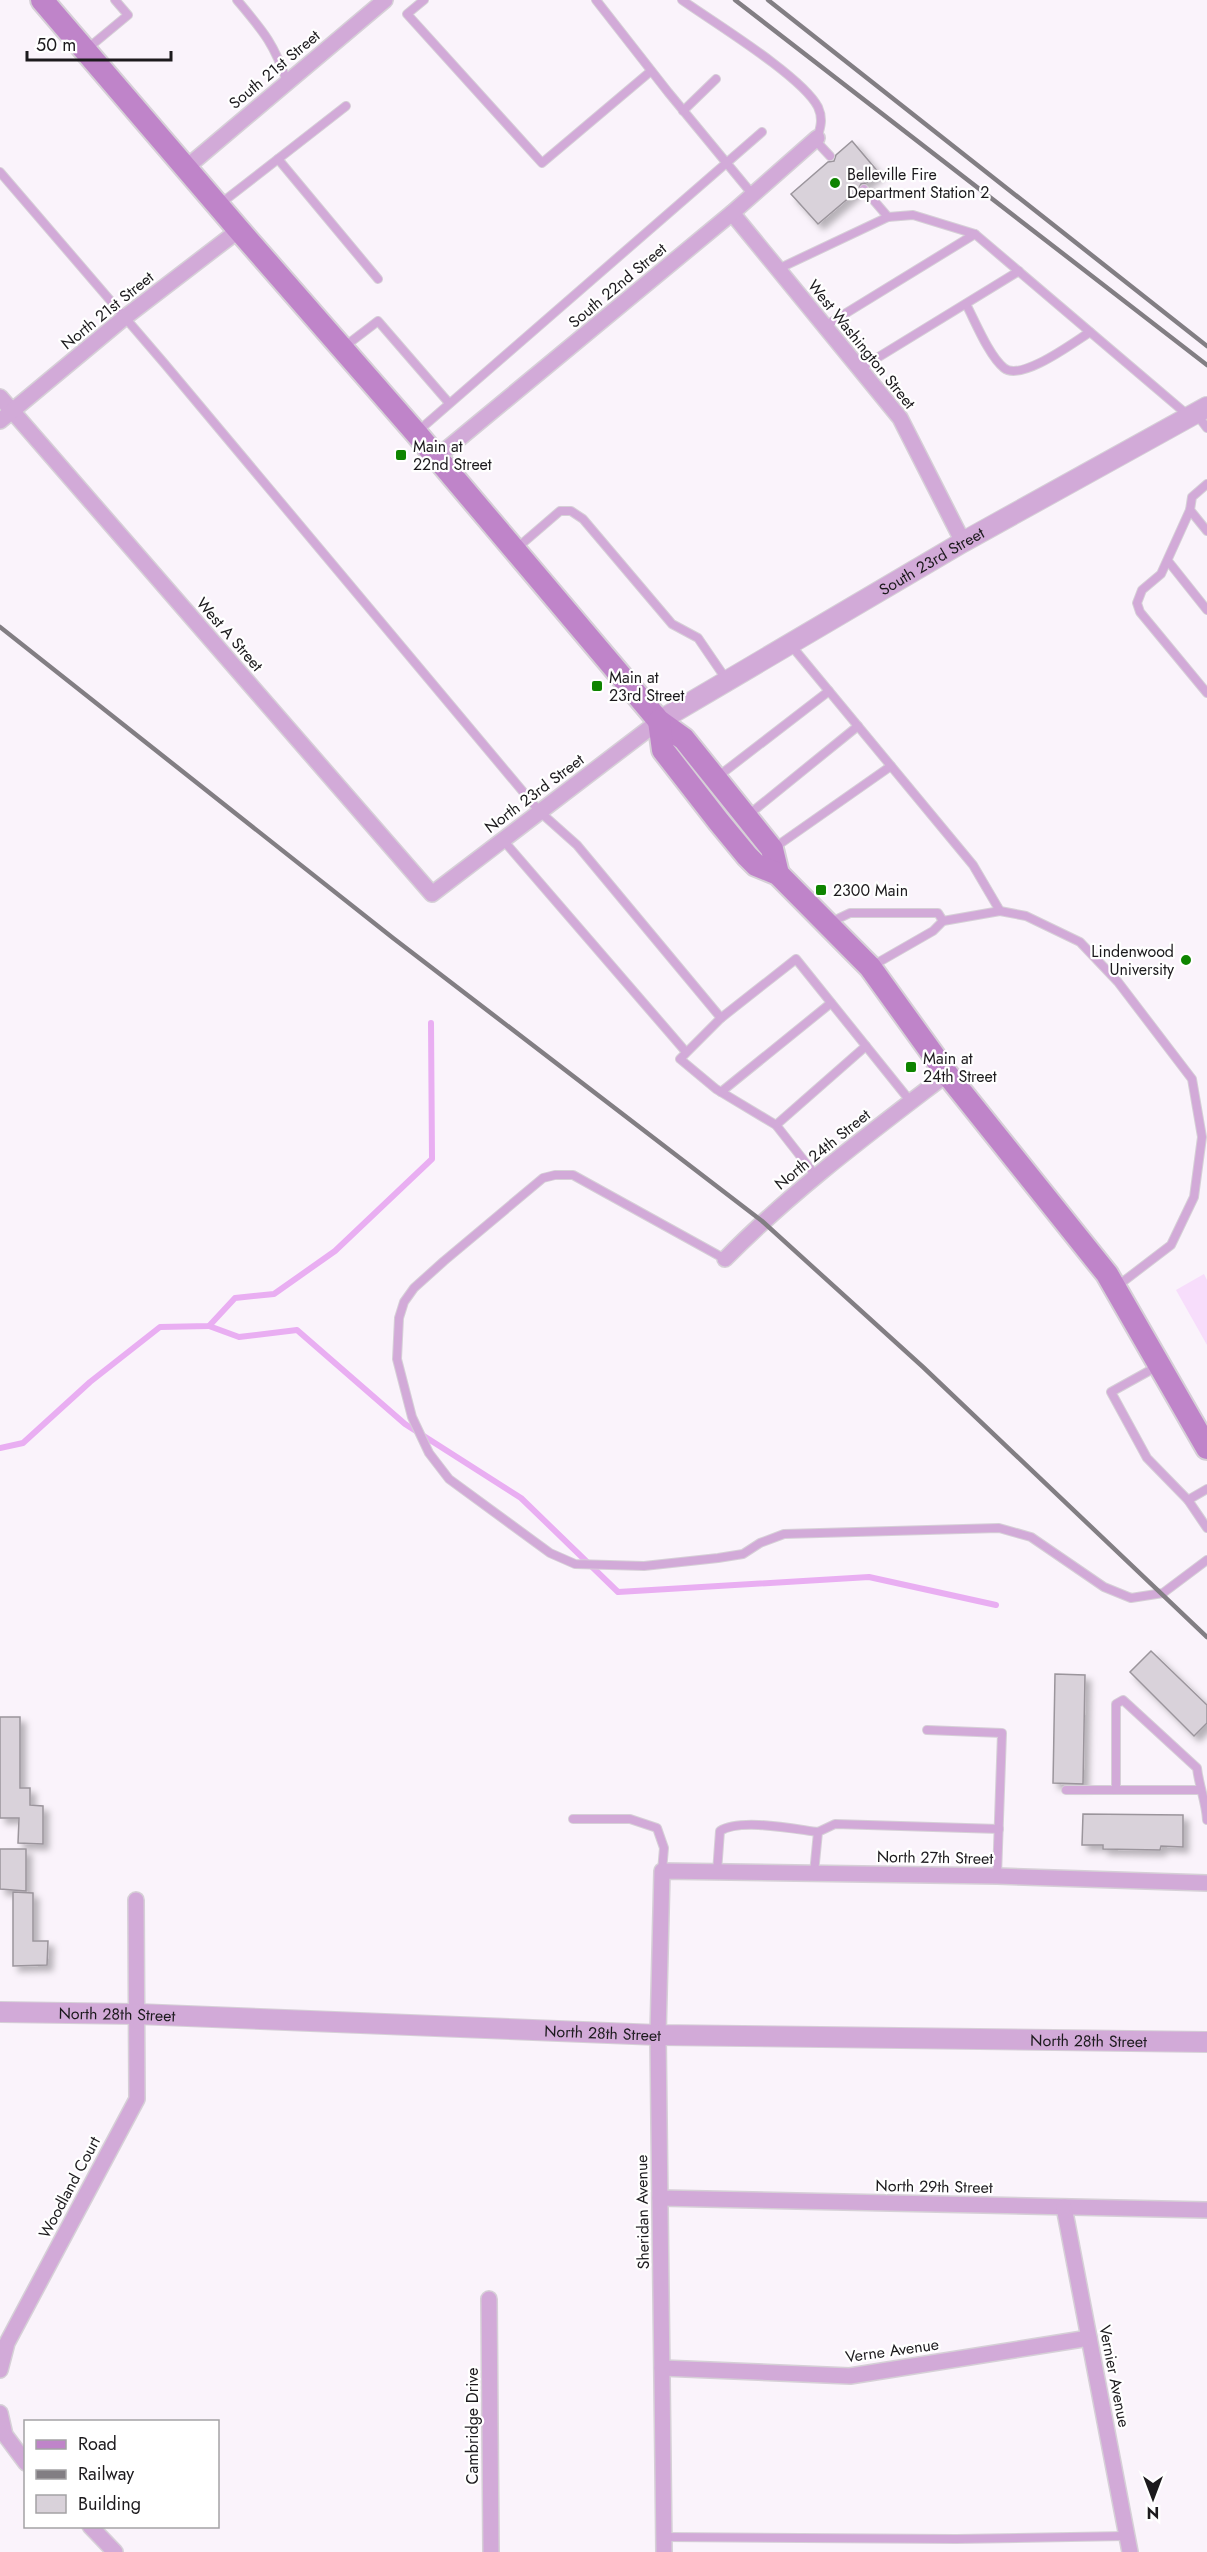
<svg xmlns="http://www.w3.org/2000/svg" width="1207" height="2552" font-family="Jost,sans-serif">
<defs>
<filter id="shadow"><feDropShadow dx="5.5" dy="5.5" stdDeviation="3" flood-color="#0004"/></filter>
</defs>
<rect width="100%" height="100%" fill="#faf3fb"/>
<polygon fill="#f7ddfb" points="1204,1274 1207,1280 1207,1345 1176,1290"/>
<g fill="none" stroke-linecap="round" stroke-linejoin="round">
<g stroke="#e9aef2" stroke-width="6">
<polyline points="209,1326 239,1337 297,1330 405,1424 521,1498 618,1592 869,1577 996,1605"/>
<polyline points="0,1448 23,1443 90,1382 160,1327 209,1326 235,1298 274,1294 335,1251 432,1159 431,1023"/>
</g>
</g>
<g fill="#d9d2da" stroke="#9b959c" stroke-width="1.5" filter="url(#shadow)">
<polygon points="852,141 879,173 866,183 861,184 858,190 818,224 791,194 828,162 834,161 836,155"/>
<polygon points="1151,1651 1207,1705 1207,1723 1194,1736 1130,1672"/>
<polygon points="1055,1674 1085,1675 1083,1784 1053,1783"/>
<polygon points="0,1717 20,1717 20,1788 30,1788 30,1805 43,1806 43,1844 18,1843 19,1818 0,1818"/>
<polygon points="1083,1814 1183,1815 1183,1847 1161,1846 1160,1850 1103,1849 1103,1845 1082,1845"/>
<polygon points="0,1849 26,1849 26,1891 0,1889"/>
<polygon points="13,1892 33,1893 33,1941 48,1941 47,1965 13,1966"/>
</g>
<g fill="none" stroke-linecap="round" stroke-linejoin="round">
<defs>
<g id="service">
<path d="M237 0C263 31 274 43 287 82"/>
<polyline points="424,0 407,14 542,163 651,71"/>
<polyline points="596,0 668,92 753,195"/>
<path d="M682 0C713 22 802 76 818 107 823 118 821 127 817 138"/>
<polyline points="87,49 128,15 115,0"/>
<polyline points="683,111 716,79"/>
<polyline points="815,140 830,156"/>
<polyline points="278,159 346,106"/>
<polyline points="0,172 164,363 540,812 577,845 721,1018 680,1059 716,1089 776,1125 816,1176"/>
<polyline points="864,189 888,217"/>
<polyline points="220,204 278,159 378,279"/>
<polyline points="778,269 888,217 913,215 975,234"/>
<path d="M966 304C975 321 989 356 1004 368 1021 382 1074 342 1090 332"/>
<polyline points="825,326 975,234 1183,411"/>
<polyline points="344,347 378,321 449,403"/>
<polyline points="859,369 1019,271"/>
<polyline points="1201,420 1207,428"/>
<polyline points="417,432 762,132"/>
<polyline points="1207,484 1192,497 1190,510 1207,531"/>
<polyline points="1190,510 1161,574 1142,590 1137,603 1140,612 1207,693"/>
<polyline points="517,548 560,511 571,511 583,519 672,624 698,638 726,679"/>
<polyline points="1168,561 1207,610"/>
<polyline points="790,644 973,865 1000,911"/>
<polyline points="716,778 829,691"/>
<polyline points="747,816 858,726"/>
<polyline points="503,840 686,1052"/>
<polyline points="774,848 891,766"/>
<polyline points="829,923 850,913 938,913 943,921"/>
<polyline points="872,966 933,931 943,921 1000,911 1026,916 1080,942 1118,982 1192,1079 1202,1137 1194,1197 1171,1245 1116,1287"/>
<polyline points="721,1018 796,959 911,1102"/>
<polyline points="721,1092 831,1003"/>
<polyline points="776,1125 866,1046"/>
<polyline points="725,1259 573,1175 555,1175 543,1178 444,1261 414,1288 404,1302 399,1318 397,1359 412,1417 429,1453 449,1479 550,1553 575,1564 644,1566 718,1558 743,1554 760,1543 784,1534 999,1528 1031,1537 1104,1587 1131,1598 1163,1593 1207,1560"/>
<polyline points="1158,1366 1111,1392 1147,1458 1188,1500 1207,1528"/>
<polyline points="1188,1500 1207,1489"/>
<polyline points="927,1730 1002,1733 997,1876"/>
<path d="M1066 1790H1116V1704L1123 1700 1197 1768C1199 1786 1206 1802 1207 1820"/>
<polyline points="1116,1790 1200,1790"/>
<polyline points="573,1819 630,1819 657,1828 664,1848 662,1871"/>
<path d="M717 1872 720 1831C740 1818 794 1829 818 1832"/>
<polyline points="814,1873 818,1832 835,1824 999,1829"/>
<polyline points="664,2537 956,2539 1126,2536"/>
</g>
<g id="minor">
<polyline points="187,167 385,0"/>
<polyline points="732,213 900,418 963,542"/>
<polyline points="0,397 432,894 659,721"/>
<polyline points="0,421 124,318 239,230"/>
<polyline points="437,457 732,213 817,138"/>
<path d="M725 1259C793 1190 870 1133 947 1074"/>
<polyline points="660,2198 1207,2210"/>
<polyline points="1064,2207 1130,2552"/>
<polyline points="489,2299 491,2552"/>
<polyline points="662,2368 850,2376 1089,2338"/>
<polyline points="0,2370 7,2343 137,2099 136,1900"/>
<polyline points="0,2413 5,2435 26,2463"/>
<polyline points="90,2526 115,2552"/>
<polyline points="664,2552 658,2035 662,1871 997,1876 1207,1883"/>
</g>
<g id="tertiary">
<path id="s1" d="M659 721 963 542 1207 407"/>
<path id="s2" d="M0 2012 137 2014 658 2035 1207 2042"/>
</g>
<g id="secondary">
<polyline points="42,0 239,230 416,433 659,721 684,739 772,849 778,874"/>
<polyline points="659,721 663,750 719,822 747,856 756,865 778,874 870,967 947,1074 1107,1274 1207,1448"/>
</g>
</defs>
<use href="#service" stroke="#d6d0d7" stroke-width="10"/>
<use href="#minor" stroke="#d6d0d7" stroke-width="18"/>
<use href="#tertiary" stroke="#d6d0d7" stroke-width="22"/>
<use href="#secondary" stroke="#d6d0d7" stroke-width="26"/>
<use href="#service" stroke="#d2aad8" stroke-width="8"/>
<use href="#minor" stroke="#d2aad8" stroke-width="15"/>
<use href="#tertiary" stroke="#d2aad8" stroke-width="20"/>
<use href="#secondary" stroke="#bf84c9" stroke-width="22"/>
<g stroke="#827e83" stroke-width="4.5">
<polyline points="735,0 1207,365"/>
<polyline points="768,0 1207,346"/>
<polyline points="0,627 393,938 762,1221 923,1367 1207,1637"/>
</g>
</g>
<g fill="#0e8400" stroke="#fff" stroke-width="2">
<circle cx="835" cy="183" r="6"/>
<rect x="395" y="449" width="12" height="12" rx="3"/>
<rect x="591" y="680" width="12" height="12" rx="3"/>
<rect x="815" y="884" width="12" height="12" rx="3"/>
<circle cx="1186" cy="960" r="6"/>
<rect x="905" y="1061" width="12" height="12" rx="3"/>
</g>
<g text-anchor="middle" stroke-width="4.5" stroke-linejoin="round" paint-order="stroke">
<g font-size="16" fill="#1c1a1d" stroke="#fff">
<text transform="translate(274 69) rotate(-40)" y="6">South 21st Street</text>
<text transform="translate(617 285) rotate(-40)" y="6">South 22nd Street</text>
<text transform="translate(107 310) rotate(-39)" y="6">North 21st Street</text>
<text transform="translate(862 344) rotate(51)" y="6">West Washington Street</text>
<text dy="6" stroke="none"><textPath href="#s1" startOffset="316">South 23rd Street</textPath></text>
<text transform="translate(230 634) rotate(49)" y="6">West A Street</text>
<text transform="translate(534 793) rotate(-37)" y="6">North 23rd Street</text>
<text transform="translate(822 1149) rotate(-39)" y="6">North 24th Street</text>
<text transform="translate(935 1857) rotate(1)" y="6">North 27th Street</text>
<text dy="6" stroke="none"><textPath href="#s2" startOffset="117">North 28th Street</textPath></text>
<text dy="6" stroke="none"><textPath href="#s2" startOffset="603">North 28th Street</textPath></text>
<text dy="6" stroke="none"><textPath href="#s2" startOffset="1089">North 28th Street</textPath></text>
<text transform="translate(934 2186) rotate(1)" y="6">North 29th Street</text>
<text transform="translate(69 2187) rotate(-62)" y="6">Woodland Court</text>
<text transform="translate(642 2212) rotate(-91)" y="6">Sheridan Avenue</text>
<text transform="translate(892 2350) rotate(-8)" y="6">Verne Avenue</text>
<text transform="translate(1115 2376) rotate(79)" y="6">Vernier Avenue</text>
<text transform="translate(472 2426) rotate(-90)" y="6">Cambridge Drive</text>
</g>
<g font-size="16" fill="#1c1a1d" stroke="#fff" text-anchor="start">
<text x="847" y="180">Belleville Fire<tspan x="847" dy="18">Department Station 2</tspan></text>
<text x="413" y="452">Main at<tspan x="413" dy="18">22nd Street</tspan></text>
<text x="609" y="683">Main at<tspan x="609" dy="18">23rd Street</tspan></text>
<text x="833" y="896">2300 Main</text>
<text x="1174" y="957" text-anchor="end">Lindenwood<tspan x="1174" dy="18">University</tspan></text>
<text x="923" y="1064">Main at<tspan x="923" dy="18">24th Street</tspan></text>
</g>
</g>
<rect x="24" y="2420" width="195" height="108" fill="#ffffff" stroke="#a4a3a5" stroke-width="1.5"/>
<rect x="36" y="2440" width="30" height="9" fill="#bf84c9" stroke="#a4a3a5" stroke-width="1.5"/>
<text x="78" y="2450" font-size="18" fill="#1c1a1d">Road</text>
<rect x="36" y="2470" width="30" height="9" fill="#827e83" stroke="#a4a3a5" stroke-width="1.5"/>
<text x="78" y="2480" font-size="18" fill="#1c1a1d">Railway</text>
<rect x="36" y="2495" width="30" height="18" fill="#d9d2da" stroke="#a4a3a5" stroke-width="1.5"/>
<text x="78" y="2510" font-size="18" fill="#1c1a1d">Building</text>
<g transform="translate(1153 2498) rotate(180)" stroke="#ffffff" stroke-width="4.5" paint-order="stroke">
<path d="M0-4.5L10 22L0 15L-10 22Z" fill="#1c1a1d"/>
<text y="-9" font-size="16" font-weight="bold" text-anchor="middle" fill="#1c1a1d">N</text>
</g>
<path d="M27 51v9h144v-9" fill="none" stroke="#1c1a1d" stroke-width="3"/>
<text x="36" y="51" font-size="18" fill="#1c1a1d" stroke="#ffffff" stroke-width="4.5" paint-order="stroke">50 m</text>
</svg>
